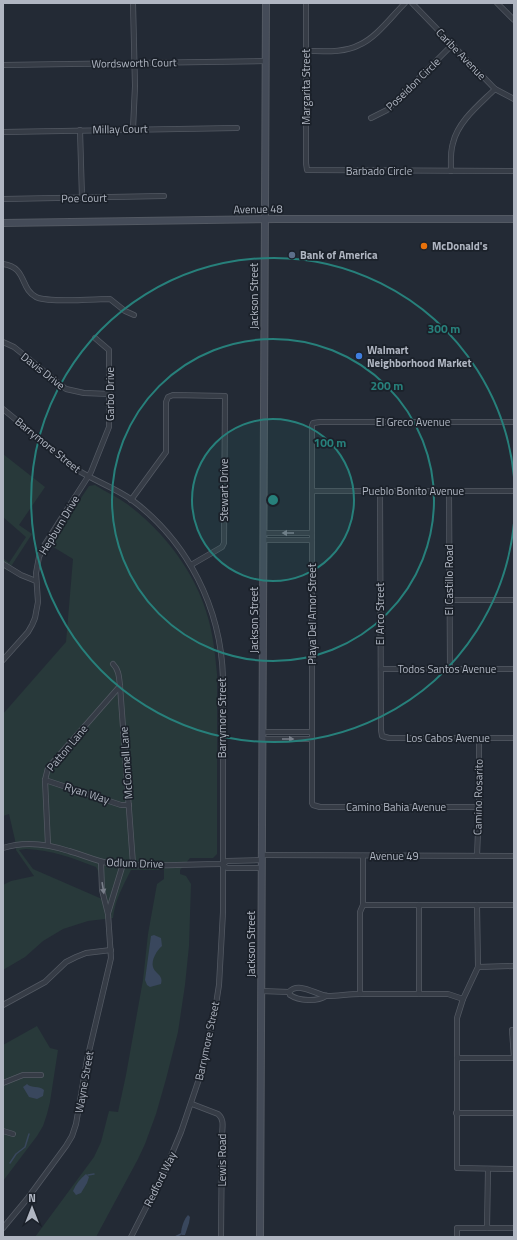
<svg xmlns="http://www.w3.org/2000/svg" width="517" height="1240" font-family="'Titillium Web',sans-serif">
<rect width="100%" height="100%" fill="#232a35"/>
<g fill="#28393a" fill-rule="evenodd">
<polygon points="3,454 45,487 19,525 32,534 8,571 3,568 3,558 9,563 26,537 3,517"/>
<path d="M95 485C106 492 117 497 127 504 162 530 193 569 206 611 213 632 215 653 217 674V854L213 858H190L180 870V874L186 876 191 884 189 946 185 985 178 1032 166 1079 156 1114 145 1144 138 1159 96 1237H35L94 1157 101 1142 109 1111 118 1112 126 1075 143 980 148 934 157 884 164 879V870H131C123 886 115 900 113 918L88 921 63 929 43 941 25 957 3 970V885L11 881 34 876 16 850 15 840 9 814 3 816V714L66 642 73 559 50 545 89 486ZM26 849C52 850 72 858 96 867L98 871 102 899 33 869 19 850Z"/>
<polygon points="37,1026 50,1048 58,1050 50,1102 47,1114 43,1126 37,1136 3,1181 3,1045"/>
</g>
<g fill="#39475d">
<path d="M154 935 161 938 162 946C157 950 151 960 153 967 155 974 164 975 161 984L150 987 147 985 145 980 151 936Z"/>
<path d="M27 1084C32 1089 39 1085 44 1090L43 1096 37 1099 29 1097 23 1087Z"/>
<path d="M86 1174 89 1177 87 1183 81 1193 76 1195 73 1191C76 1184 80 1179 86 1174Z"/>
<path d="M188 1215 190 1217 189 1223 185 1235H182L181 1234C181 1228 184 1219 188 1215Z"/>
</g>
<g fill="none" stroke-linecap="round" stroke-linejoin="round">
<g stroke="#39475d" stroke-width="1.5">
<polyline points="10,1163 16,1154 25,1147 29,1134"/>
<polyline points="88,1175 94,1174"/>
<polyline points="175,1237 181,1234"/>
</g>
<defs>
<g id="minor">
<polyline points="133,3 135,86 133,129"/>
<polyline points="306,3 306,163 307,170 514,171"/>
<polyline points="412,3 495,89 514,99"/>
<polyline points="497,3 514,20"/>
<path d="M307 51C323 51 344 53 359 45 376 38 392 16 405 3"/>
<polyline points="3,65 266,61"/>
<polyline points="371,118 387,110 452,45"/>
<polyline points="80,130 82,198"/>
<polyline points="3,132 237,128"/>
<path d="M451 171C451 162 450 152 453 143 458 121 480 104 495 89"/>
<polyline points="3,199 164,196"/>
<path d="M3 264C27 267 20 289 36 297 47 303 96 299 110 299L125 311 134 315"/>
<polyline points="3,342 14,347 66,389 84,393 110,394"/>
<path d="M3 409 76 469C94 481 114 487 132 500 188 542 221 608 223 678V912L219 985 214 1017 199 1079 181 1132 166 1168 131 1237"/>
<polyline points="312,491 514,491"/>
<polyline points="380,491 381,730 382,736 389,738 514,738"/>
<polyline points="449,491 450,669"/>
<polyline points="131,500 166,452 166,402 168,397 173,395 225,396 224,543 222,547 191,565"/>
<polyline points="264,533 312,533"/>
<polyline points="264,540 312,540"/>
<polyline points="3,564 21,575 36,581"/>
<polyline points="449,600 514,600"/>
<polyline points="3,660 28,632 32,625 35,618 38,602 36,573 39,557 45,544 91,472 109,427 109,350 95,338"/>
<path d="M113 664C119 670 119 677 120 686L133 864"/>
<polyline points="381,669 514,669"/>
<polyline points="263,732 312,732"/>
<polyline points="263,739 312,739"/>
<polyline points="45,780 121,805 129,805"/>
<polyline points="479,807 320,807 313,805 312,803 312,426 313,423 320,422 514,422"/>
<polyline points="48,845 45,780 48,768 120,686"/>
<path d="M3 848C24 841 48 844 69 851 84 855 97 862 113 864 149 867 186 864 222 864L227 861 261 860"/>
<polyline points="261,855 514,856"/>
<polyline points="363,856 363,905 514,905"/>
<polyline points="477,856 479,807 479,738"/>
<polyline points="222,864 227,868 261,868"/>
<polyline points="363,905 360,912 360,994 419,994 419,905"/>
<polyline points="477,905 478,967 514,966"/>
<polyline points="108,913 123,864"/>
<polyline points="478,967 463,999 457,1018 457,1168 514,1169"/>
<path d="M261 991 289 992C299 981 316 995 328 996 338 996 349 994 360 994"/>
<path d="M289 992 290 995C299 1001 317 1002 326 996"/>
<polyline points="419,994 448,994 463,999"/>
<polyline points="3,1005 45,982 66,962 76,957 86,953 111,950"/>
<polyline points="512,1030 514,1058"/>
<polyline points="457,1058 514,1058"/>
<polyline points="3,1083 23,1075 41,1075"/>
<path d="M192 1104 218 1114C225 1120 222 1128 222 1136L221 1237"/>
<polyline points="456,1113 514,1113"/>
<polyline points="3,1131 13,1134"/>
<polyline points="3,1228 27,1199 66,1146 72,1136 76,1124 87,1060 111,958 108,914 102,890 101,862"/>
<polyline points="487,1228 488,1169"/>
<polyline points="457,1237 457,1228 514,1228"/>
</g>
<g id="secondary">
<polyline points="3,223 278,219 514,219"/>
<polyline points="260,1237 266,3"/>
</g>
</defs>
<use href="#minor" stroke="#535963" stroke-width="6"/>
<use href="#secondary" stroke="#535963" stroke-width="8"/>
<use href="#minor" stroke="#363c46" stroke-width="4.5"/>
<use href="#secondary" stroke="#444b58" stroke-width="6"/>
</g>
<defs><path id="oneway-solid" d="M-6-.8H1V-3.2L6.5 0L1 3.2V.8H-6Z"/></defs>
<g fill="#797f8a">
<use href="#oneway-solid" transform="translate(288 533) rotate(180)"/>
<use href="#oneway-solid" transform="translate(288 739)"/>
<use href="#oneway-solid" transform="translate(103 888) rotate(81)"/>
</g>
<circle cx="273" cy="500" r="81" fill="#27807b" fill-opacity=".12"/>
<g fill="none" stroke="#27807b" stroke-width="2">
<circle cx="273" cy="500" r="81"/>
<circle cx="273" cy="500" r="161"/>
<path d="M514 523A242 242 0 1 1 514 477"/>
</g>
<circle fill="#e8710a" stroke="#1b212a" stroke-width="1.5" cx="424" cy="246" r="4"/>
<circle fill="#5c6f8a" stroke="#1b212a" stroke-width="1.5" cx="292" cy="255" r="4"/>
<circle fill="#3f7fe0" stroke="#1b212a" stroke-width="1.5" cx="359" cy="356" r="4"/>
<g text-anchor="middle" stroke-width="3.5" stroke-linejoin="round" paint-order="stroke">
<g font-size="11" fill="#b0b6c2" stroke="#1b212a">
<text transform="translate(461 54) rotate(46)" y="4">Caribe Avenue</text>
<text transform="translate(134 63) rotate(-1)" y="4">Wordsworth Court</text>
<text transform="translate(413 84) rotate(-44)" y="4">Poseidon Circle</text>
<text transform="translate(306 87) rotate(-90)" y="4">Margarita Street</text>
<text transform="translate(120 129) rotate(-1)" y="4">Millay Court</text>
<text x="379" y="175">Barbado Circle</text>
<text transform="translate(84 198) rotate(-1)" y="4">Poe Court</text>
<text transform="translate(258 209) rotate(-1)" y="4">Avenue 48</text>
<text transform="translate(254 296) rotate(-90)" y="4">Jackson Street</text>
<text transform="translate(43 371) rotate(38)" y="4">Davis Drive</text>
<text transform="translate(110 394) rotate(-90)" y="4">Garbo Drive</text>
<text x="413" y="426">El Greco Avenue</text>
<text transform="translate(48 445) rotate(39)" y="4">Barrymore Street</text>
<text transform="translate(224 490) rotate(-90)" y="4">Stewart Drive</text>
<text x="413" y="495">Pueblo Bonito Avenue</text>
<text transform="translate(59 525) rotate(-59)" y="4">Hepburn Drive</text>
<text transform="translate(449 580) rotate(-90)" y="4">El Castillo Road</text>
<text transform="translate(312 614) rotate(-90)" y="4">Playa Del Amor Street</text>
<text transform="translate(380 614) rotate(-90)" y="4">El Arco Street</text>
<text transform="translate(254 620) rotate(-90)" y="4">Jackson Street</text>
<text x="447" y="673">Todos Santos Avenue</text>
<text transform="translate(222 718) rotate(-90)" y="4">Barrymore Street</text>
<text x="448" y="742">Los Cabos Avenue</text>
<text transform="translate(67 748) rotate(-50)" y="4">Patton Lane</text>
<text transform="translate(126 763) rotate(-94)" y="4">McConnell Lane</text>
<text transform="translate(87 793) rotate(18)" y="4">Ryan Way</text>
<text transform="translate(478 797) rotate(-89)" y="4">Camino Rosarito</text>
<text x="396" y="811">Camino Bahia Avenue</text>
<text x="394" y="860">Avenue 49</text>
<text transform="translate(135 863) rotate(2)" y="4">Odlum Drive</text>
<text transform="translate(251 944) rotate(-90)" y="4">Jackson Street</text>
<text transform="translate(207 1041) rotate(-78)" y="4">Barrymore Street</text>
<text transform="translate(84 1082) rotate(-80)" y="4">Wayne Street</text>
<text transform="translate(222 1160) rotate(-90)" y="4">Lewis Road</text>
<text transform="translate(160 1179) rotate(-64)" y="4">Redford Way</text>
</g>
<g font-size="11" font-weight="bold" fill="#b0b6c2" stroke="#1b212a" text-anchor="start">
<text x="432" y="250">McDonald's</text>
<text x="300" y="259">Bank of America</text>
<text x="367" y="354">Walmart<tspan x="367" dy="13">Neighborhood Market</tspan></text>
</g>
</g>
<circle cx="273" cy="500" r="6" fill="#27807b" stroke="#1b212a" stroke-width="2"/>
<g font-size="12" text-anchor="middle" font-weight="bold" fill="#27807b" stroke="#1b212a" stroke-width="3.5" stroke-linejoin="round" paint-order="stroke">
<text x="444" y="333">300 m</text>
<text x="387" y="390">200 m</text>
<text x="330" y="447">100 m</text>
</g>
<rect width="517" height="1240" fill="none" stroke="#b0b6c2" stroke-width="8"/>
<g transform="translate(32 1208)" stroke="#1b212a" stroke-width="3" paint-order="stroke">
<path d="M0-3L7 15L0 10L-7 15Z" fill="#b0b6c2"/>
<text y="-6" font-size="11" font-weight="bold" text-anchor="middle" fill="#b0b6c2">N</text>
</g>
</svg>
